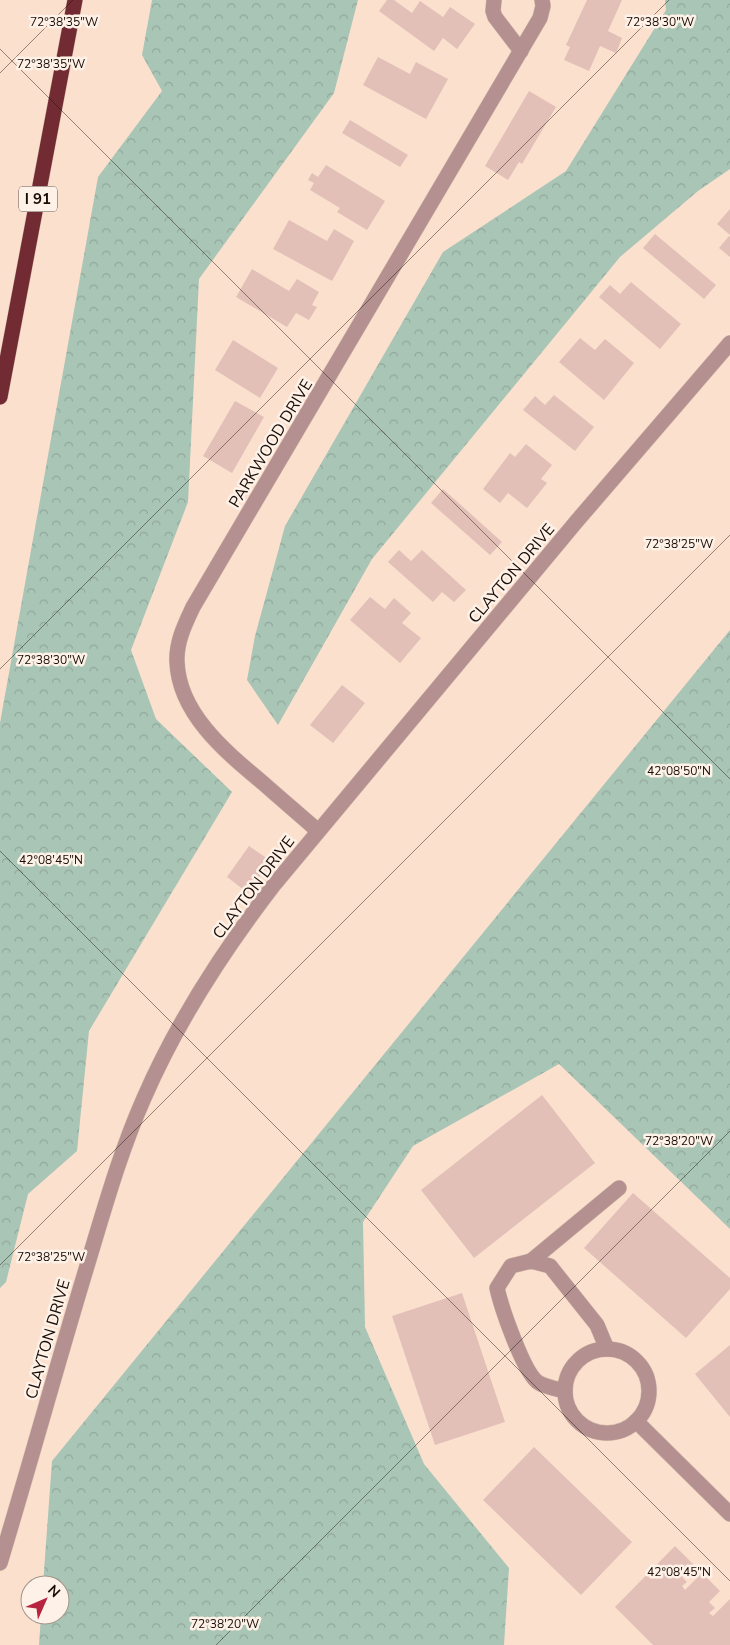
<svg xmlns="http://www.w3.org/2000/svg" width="730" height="1645" font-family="'Nunito Sans',sans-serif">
<defs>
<pattern id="forest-crowns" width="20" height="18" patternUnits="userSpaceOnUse" patternTransform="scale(1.25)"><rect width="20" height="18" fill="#a9c5b6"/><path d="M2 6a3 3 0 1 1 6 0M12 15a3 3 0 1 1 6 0" fill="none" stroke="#91a89b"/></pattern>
</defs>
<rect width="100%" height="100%" fill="#fbe0ce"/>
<g fill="url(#forest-crowns)">
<polygon points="152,0 358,0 334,93 199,279 188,502 131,650 156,719 232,792 89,1031 77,1151 28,1194 6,1282 0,1288 0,723 98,177 162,91 142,55"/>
<polygon points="665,0 730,0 730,169 698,191 620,257 372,559 278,725 247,680 255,636 285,526 443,252 566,171 666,10"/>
<polygon points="730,630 730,1229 559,1064 413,1146 363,1222 365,1327 424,1464 509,1568 504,1645 39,1645 41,1615 60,1615 60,1585 43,1585 52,1461"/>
</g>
<g fill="#e2c0b8">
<polygon points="387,0 394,0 412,13 420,1 443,17 450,7 475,24 457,49 443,38 434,51 379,11"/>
<polygon points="587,0 622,0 608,31 622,38 616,53 600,46 589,71 564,60 570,47 566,45"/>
<polygon points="378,57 410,74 416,62 448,79 426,119 363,85"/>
<polygon points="529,91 556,107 522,164 519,162 508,180 485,166"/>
<polygon points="350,120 408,155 400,167 342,133"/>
<polygon points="326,165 385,201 367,230 337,212 340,208 310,190 314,183 308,180 312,173 318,177"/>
<polygon points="730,209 730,235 717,224"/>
<polygon points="289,220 327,241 334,229 354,241 332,281 273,249"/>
<polygon points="655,234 716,285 704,299 643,248"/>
<polygon points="729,236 730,237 730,257 719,248"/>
<polygon points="252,269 289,291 297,279 319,292 312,305 317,307 309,320 296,313 287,327 236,297"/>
<polygon points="631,282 681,324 660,349 599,297 610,285 620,294"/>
<polygon points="580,338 595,350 605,339 634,363 604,400 559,362"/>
<polygon points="233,340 278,368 260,398 215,370"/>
<polygon points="554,395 594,427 575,451 523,410 535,396 545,405"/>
<polygon points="235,401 264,417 232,473 203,456"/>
<polygon points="526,444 552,465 541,479 547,483 527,508 508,493 500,503 483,489 510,453 515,457"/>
<polygon points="443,489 502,542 490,555 431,503"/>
<polygon points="399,550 411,561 422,550 466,590 454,602 442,592 433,602 388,562"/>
<polygon points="370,597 385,609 394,598 411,613 402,623 421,638 400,663 350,620"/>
<polygon points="342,685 365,703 333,743 310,725"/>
<polygon points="249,846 271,861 248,893 227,877"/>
<polygon points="542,1095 595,1163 474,1258 421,1190"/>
<polygon points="633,1193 730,1278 730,1289 686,1338 584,1248"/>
<polygon points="462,1293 505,1422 435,1445 392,1316"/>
<polygon points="730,1345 730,1417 695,1374"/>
<polygon points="534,1447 632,1542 581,1595 483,1500"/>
<polygon points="675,1546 694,1565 682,1577 687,1582 682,1586 685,1590 702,1573 720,1591 709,1602 715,1608 709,1613 713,1616 730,1599 730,1645 653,1645 615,1607"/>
</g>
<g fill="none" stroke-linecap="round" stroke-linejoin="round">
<defs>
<g id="minor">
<polyline points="494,0 493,11 495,17 521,51"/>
<path d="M318 831C300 815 281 799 263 783 226 752 179 714 177 662 176 642 185 624 193 607L540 18 543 6 542 0"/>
<polyline points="531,1261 619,1188"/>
<circle cx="607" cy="1391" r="42"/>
<path d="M565 1391C557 1389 546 1387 539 1383 524 1375 501 1306 497 1288L511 1266 531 1261 550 1266 597 1325 607 1349"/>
<polyline points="636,1421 730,1514"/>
<path d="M0 1563C30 1464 57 1365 87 1266 104 1210 120 1152 144 1098 177 1022 223 951 273 886L576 522 730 343"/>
</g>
<polyline id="highway" points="0,397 75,0"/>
</defs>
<use href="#minor" stroke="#d7beae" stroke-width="16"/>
<use href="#highway" stroke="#d7beae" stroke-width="16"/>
<use href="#minor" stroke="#b59090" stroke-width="15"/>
<use href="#highway" stroke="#732b33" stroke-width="15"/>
</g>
<path fill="none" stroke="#180d06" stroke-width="1" stroke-opacity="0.45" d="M0 49 730 779M0 73 73 0M0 669 669 0M0 851 730 1581M0 1265 730 535M216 1645 730 1131"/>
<g text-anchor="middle" stroke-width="5" stroke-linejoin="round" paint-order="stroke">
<rect fill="#fef1e7" stroke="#5d514a" stroke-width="1" x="19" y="186.5" width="38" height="25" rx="4"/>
<g font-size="15" font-weight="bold" fill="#180d06">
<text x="38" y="204">I 91</text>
</g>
<g font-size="16" fill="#180d06" stroke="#fef1e7">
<text transform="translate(270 443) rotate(-59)" y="6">PARKWOOD DRIVE</text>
<text transform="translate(511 573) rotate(-50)" y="6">CLAYTON DRIVE</text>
<text transform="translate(253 887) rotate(-53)" y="6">CLAYTON DRIVE</text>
<text transform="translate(47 1339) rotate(-74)" y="6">CLAYTON DRIVE</text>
</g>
</g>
<g font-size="12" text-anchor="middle" fill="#180d06" stroke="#fef1e7" stroke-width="5" stroke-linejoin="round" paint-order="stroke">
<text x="64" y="26">72°38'35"W</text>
<text x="660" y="26">72°38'30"W</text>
<text x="51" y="68">72°38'35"W</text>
<text x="679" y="548">72°38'25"W</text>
<text x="51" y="664">72°38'30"W</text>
<text x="679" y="775">42°08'50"N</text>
<text x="51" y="864">42°08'45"N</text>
<text x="679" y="1145">72°38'20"W</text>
<text x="51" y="1261">72°38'25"W</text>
<text x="679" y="1576">42°08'45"N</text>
<text x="225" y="1628">72°38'20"W</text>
</g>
<g transform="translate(45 1600) rotate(45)"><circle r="24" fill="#fef1e7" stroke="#a2968d"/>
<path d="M0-4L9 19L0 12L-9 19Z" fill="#b6243f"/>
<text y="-8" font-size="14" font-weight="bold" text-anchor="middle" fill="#180d06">N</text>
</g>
</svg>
